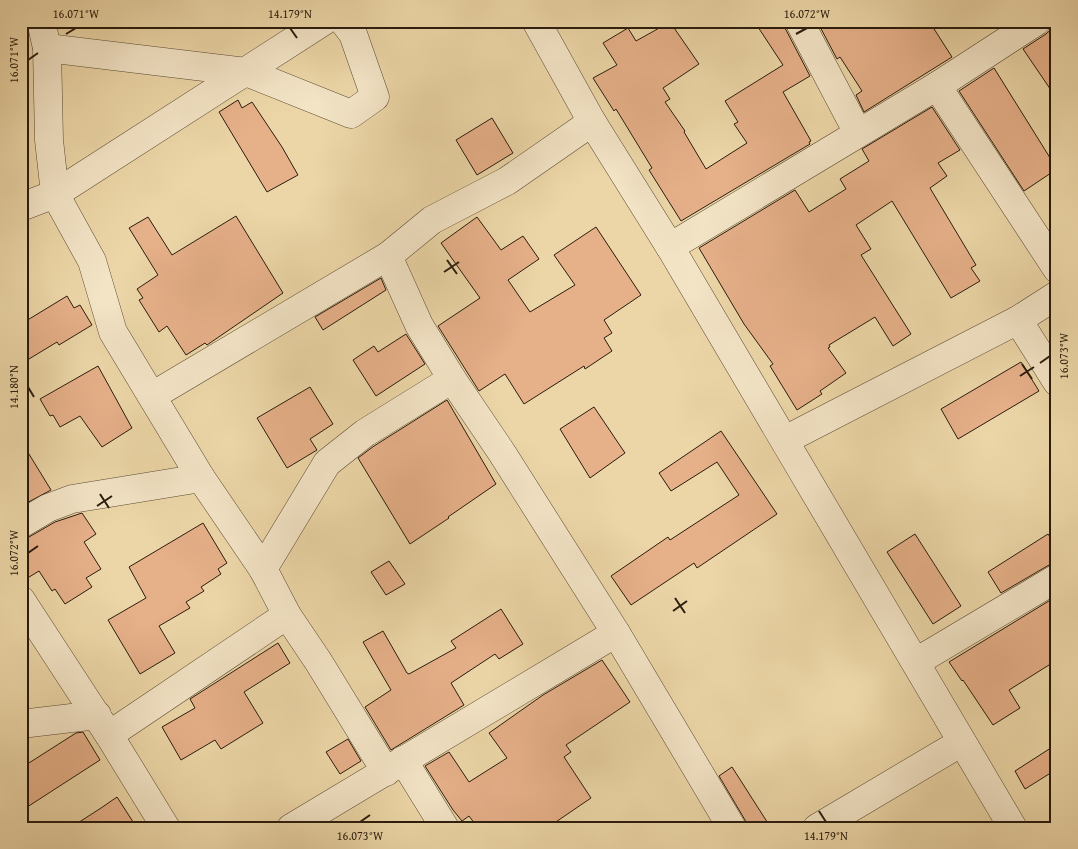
<svg xmlns="http://www.w3.org/2000/svg" width="1078" height="849" font-family="'Gentium Book Plus',serif">
<rect width="100%" height="100%" fill="#ecd6a7"/>
<filter id="stains"><feTurbulence type="fractalNoise" baseFrequency=".004" numOctaves="4"/><feColorMatrix values="0 0 0 0 .2 0 0 0 0 .09 0 0 0 0 .02 0 0 0 .5 -.17"/></filter>
<radialGradient id="worn" r=".72"><stop offset=".6" stop-color="#630" stop-opacity="0"/><stop offset="1" stop-color="#630" stop-opacity=".3"/></radialGradient>
<g fill="#e6b089" stroke="#2a1c0d">
<polygon points="754,21 784,21 785,28 810,76 783,92 811,141 809,142 810,144 681,221 649,170 652,168 616,109 614,111 593,78 617,65 603,43 628,28 636,41 670,22 699,64 663,88 670,99 665,102 685,131 684,132 706,169 747,143 734,124 738,122 725,101 783,65"/>
<polygon points="821,21 929,21 952,57 864,112 856,95 862,91 840,57 837,59 818,23"/>
<polygon points="1057,24 1057,99 1023,49 1046,34"/>
<polygon points="994,68 1057,169 1024,191 959,91"/>
<polygon points="238,100 242,108 252,102 282,147 298,175 267,192 219,112"/>
<polygon points="932,107 960,150 938,163 947,176 930,188 976,265 971,268 980,281 951,298 892,201 856,225 871,249 861,255 911,334 893,346 875,317 829,345 830,347 828,348 846,373 820,391 822,394 797,410 770,366 773,364 744,324 699,248 795,190 809,212 846,189 840,179 869,161 862,149"/>
<polygon points="492,118 513,153 477,175 456,140"/>
<polygon points="236,216 283,293 207,345 205,343 186,355 167,326 159,332 139,300 143,298 137,289 158,275 129,228 148,217 172,255"/>
<polygon points="477,217 501,250 523,236 539,259 508,280 530,312 575,285 554,255 596,227 641,295 604,320 612,333 604,338 612,351 585,369 584,366 524,404 505,374 479,391 438,326 480,298 441,243"/>
<polygon points="381,278 386,290 323,330 315,317"/>
<polygon points="67,296 74,308 80,305 92,325 59,345 57,342 29,359 21,346 21,324"/>
<polygon points="406,334 425,364 376,396 353,360 374,346 378,352"/>
<polygon points="1021,362 1039,391 958,439 941,409"/>
<polygon points="98,366 132,428 102,447 80,416 60,427 53,415 50,416 40,399"/>
<polygon points="310,387 333,424 310,439 317,450 287,468 257,418"/>
<polygon points="447,400 496,484 448,517 449,518 410,544 358,458 374,446"/>
<polygon points="594,407 625,453 590,478 560,429"/>
<polygon points="721,431 777,514 697,568 694,563 631,605 611,576 668,537 670,540 739,495 717,462 671,491 659,473"/>
<polygon points="21,441 51,490 21,506"/>
<polygon points="82,513 96,534 84,542 101,569 86,578 92,587 65,604 55,589 52,591 39,571 21,582 21,540 29,537 55,522"/>
<polygon points="203,523 227,563 218,569 221,574 201,587 204,591 186,602 190,608 159,626 175,653 140,674 108,620 146,598 129,567"/>
<polygon points="915,534 961,606 933,624 887,552"/>
<polygon points="1048,534 1057,547 1057,562 1049,565 1001,593 988,572"/>
<polygon points="389,561 405,584 386,595 371,572"/>
<polygon points="1057,596 1057,660 1009,690 1020,708 993,725 963,680 962,681 949,662"/>
<polygon points="501,609 523,644 499,659 495,654 451,683 464,705 391,750 365,707 391,690 363,642 383,631 407,673 409,674 456,648 451,641"/>
<polygon points="278,643 290,663 244,692 263,723 221,749 215,740 181,760 162,727 195,708 190,699"/>
<polygon points="602,660 630,702 566,745 571,752 564,757 591,798 547,828 478,828 469,816 462,821 453,810 425,766 449,752 469,782 507,758 489,733 543,695"/>
<polygon points="83,732 100,760 21,811 21,768 76,733"/>
<polygon points="348,739 361,761 340,774 326,752"/>
<polygon points="1057,744 1057,769 1025,789 1015,771"/>
<polygon points="732,767 771,828 748,828 745,820 719,776"/>
<polygon points="117,797 137,828 70,828 101,808"/>
</g>
<g fill="none" stroke-linecap="round" stroke-linejoin="round">
<defs>
<g id="minor">
<polyline points="41,21 47,48 49,140 55,194 92,261 113,332 201,478 263,569 287,615 318,661 386,772"/>
<polyline points="536,21 592,122 670,247 1013,828"/>
<polyline points="799,21 858,133"/>
<polyline points="47,48 246,72 351,114 375,97 353,34 343,21"/>
<polyline points="937,86 1057,269"/>
<polyline points="21,207 55,194 324,21"/>
<polyline points="670,247 937,86 1037,21"/>
<polyline points="388,256 419,325 452,379 502,453 616,633 732,828"/>
<polyline points="1018,320 1057,382"/>
<polyline points="152,396 388,256 432,220 507,181 592,122"/>
<polyline points="785,440 1018,320 1057,295"/>
<polyline points="21,524 48,508 72,499 201,478"/>
<polyline points="263,569 327,463 365,433 452,379"/>
<polyline points="21,600 109,735 166,828"/>
<polyline points="916,662 1057,578"/>
<polyline points="21,724 97,715"/>
<polyline points="109,735 287,615"/>
<polyline points="403,760 445,828"/>
<polyline points="291,828 616,633"/>
<polyline points="817,828 962,742"/>
</g>
</defs>
<use href="#minor" stroke="#5a4a34" stroke-width="29"/>
<use href="#minor" stroke="#f3e4c6" stroke-width="28"/>
</g>
<path fill="none" stroke="#2a1c0d" stroke-width="2" d="M290 28 297 38M66 34 76 28M796 34 807 28M28 60 38 53M447 260 457 274M444 272 459 262M1040 363 1050 356M1022 364 1032 379M1020 376 1034 367M28 387 34 397M100 494 109 508M97 506 112 496M28 553 38 546M675 598 685 613M673 611 687 601M819 811 826 822M360 822 370 815"/>
<rect width="1078" height="849" fill="none" stroke="#ecd6a7" stroke-width="55"/>
<rect x="28" y="28" width="1022" height="794" fill="none" stroke="#2a1c0d" stroke-width="2"/>
<g font-size="12" text-anchor="middle" fill="#2a1c0d">
<text x="76" y="18">16.071°W</text>
<text x="290" y="18">14.179°N</text>
<text x="807" y="18">16.072°W</text>
<text transform="translate(14 60) rotate(-90)" y="4">16.071°W</text>
<text transform="translate(1064 356) rotate(-90)" y="4">16.073°W</text>
<text transform="translate(14 387) rotate(-90)" y="4">14.180°N</text>
<text transform="translate(14 553) rotate(-90)" y="4">16.072°W</text>
<text x="360" y="840">16.073°W</text>
<text x="826" y="840">14.179°N</text>
</g>
<rect width="100%" height="100%" filter="url(#stains)"/>
<rect width="100%" height="100%" fill="url(#worn)"/>
</svg>
